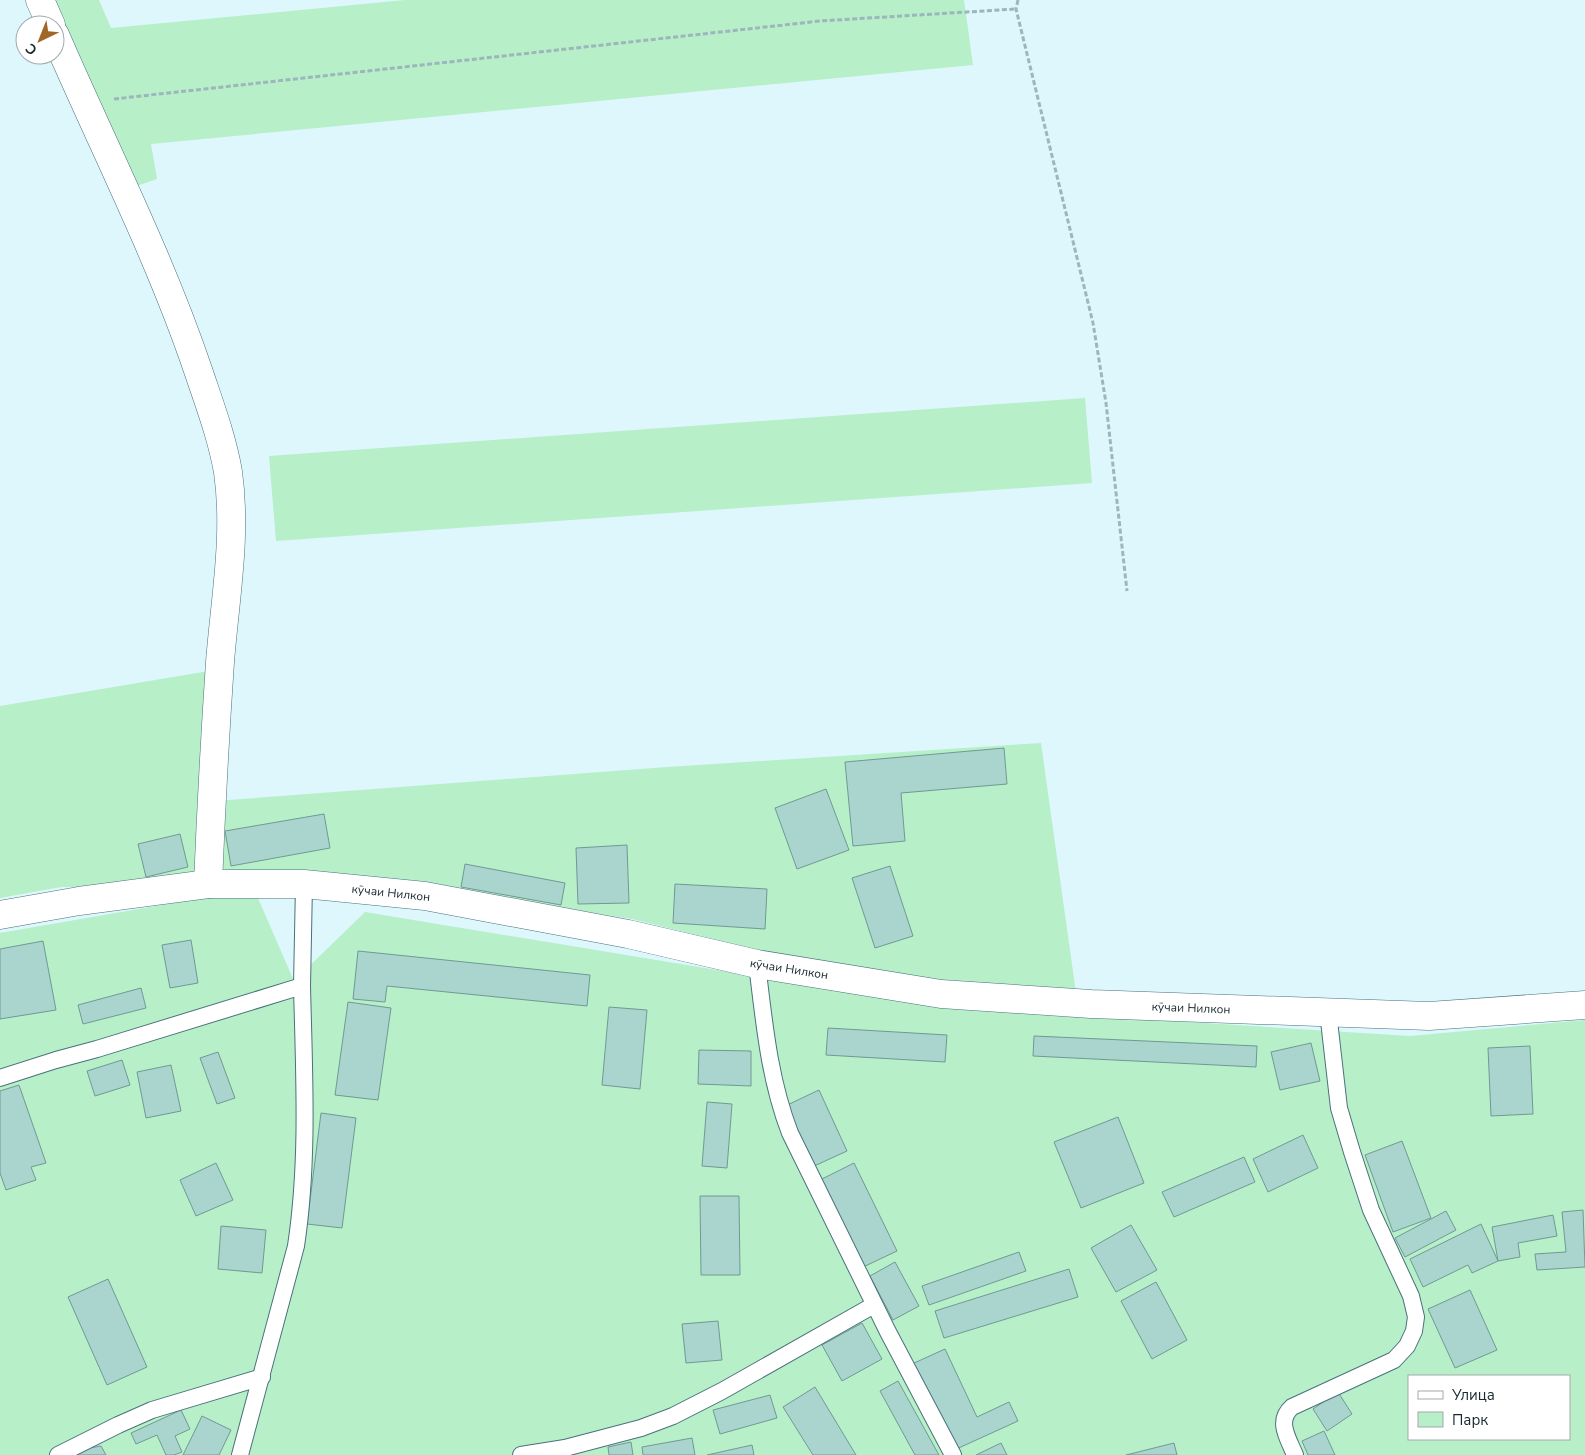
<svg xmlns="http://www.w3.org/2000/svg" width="1585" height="1455" font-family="'Nunito Sans',sans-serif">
<rect width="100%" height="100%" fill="#ddf7fd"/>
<g fill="#b7efc8" fill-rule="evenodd">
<polygon points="48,0 99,0 111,28 405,0 964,0 973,65 151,144 157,179 128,189"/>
<polygon points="1085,398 1092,483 276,541 269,456"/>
<polygon points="221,669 215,801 667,767 1041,743 1076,993 848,972 632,919 421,886 61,887 0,898 0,706"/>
<path d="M254 889 294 981 365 912 935 1006 1410 1036 1585 1020V1455H0V933ZM1409 1376H1569V1439H1409Z"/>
</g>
<g fill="#a9d5ce" stroke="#6f9a93">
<polygon points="1004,748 1007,784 901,793 905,841 853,846 845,762"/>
<polygon points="826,789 849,850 797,869 775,808"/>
<polygon points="324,814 330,848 231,866 225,831"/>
<polygon points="180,834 188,867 146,877 138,844"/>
<polygon points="627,845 629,903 578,904 576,848"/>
<polygon points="465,864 565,883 561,905 461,887"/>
<polygon points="890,866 913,936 875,948 852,878"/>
<polygon points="675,884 767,889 765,929 673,923"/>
<polygon points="191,940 198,983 170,988 162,945"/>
<polygon points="43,941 56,1010 0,1019 0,949"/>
<polygon points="358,951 590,975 587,1006 387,986 385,1002 353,999"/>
<polygon points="141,988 146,1008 83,1024 78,1005"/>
<polygon points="348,1002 391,1008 378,1100 335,1095"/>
<polygon points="609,1007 647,1010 640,1089 602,1085"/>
<polygon points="828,1028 947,1035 945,1062 826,1055"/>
<polygon points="1034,1036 1257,1046 1256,1067 1033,1056"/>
<polygon points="1311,1043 1320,1081 1280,1090 1271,1052"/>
<polygon points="1530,1046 1533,1114 1491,1116 1488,1048"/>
<polygon points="699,1050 751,1051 751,1086 698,1084"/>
<polygon points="218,1052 235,1098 217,1104 200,1058"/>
<polygon points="122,1060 130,1085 95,1096 87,1071"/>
<polygon points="171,1065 181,1111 146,1118 137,1072"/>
<polygon points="19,1085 46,1163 31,1167 36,1180 6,1190 0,1173 0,1091"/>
<polygon points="819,1090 847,1151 812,1167 783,1107"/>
<polygon points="707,1102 732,1104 727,1168 702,1166"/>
<polygon points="321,1113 356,1118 342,1228 307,1224"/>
<polygon points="1118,1117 1144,1183 1081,1208 1054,1142"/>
<polygon points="1303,1135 1318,1168 1268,1192 1253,1159"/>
<polygon points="1402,1141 1431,1218 1393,1232 1365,1155"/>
<polygon points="1244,1157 1255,1182 1174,1217 1162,1192"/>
<polygon points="216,1163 233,1200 196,1216 180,1180"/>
<polygon points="854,1163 897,1251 861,1268 818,1181"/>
<polygon points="700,1196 739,1196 740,1275 701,1275"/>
<polygon points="1583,1210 1585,1267 1537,1270 1535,1254 1566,1252 1562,1212"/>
<polygon points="1446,1211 1456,1230 1405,1257 1395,1238"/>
<polygon points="1553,1215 1557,1236 1518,1243 1520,1257 1498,1261 1492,1227"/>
<polygon points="1481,1224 1498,1261 1472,1273 1468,1265 1423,1287 1410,1259"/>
<polygon points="1131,1225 1157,1270 1116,1292 1091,1248"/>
<polygon points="221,1226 266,1230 262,1273 218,1269"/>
<polygon points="1019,1252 1026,1271 929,1305 922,1286"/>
<polygon points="895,1262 919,1306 893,1320 870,1276"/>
<polygon points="1069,1269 1078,1297 944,1338 935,1311"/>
<polygon points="108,1279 147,1367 107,1385 68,1297"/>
<polygon points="1156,1282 1187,1340 1152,1359 1121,1301"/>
<polygon points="1470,1290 1497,1350 1455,1368 1428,1309"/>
<polygon points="718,1321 722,1360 686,1363 682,1324"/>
<polygon points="862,1323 882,1359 842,1381 822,1345"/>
<polygon points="945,1349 977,1417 1009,1402 1018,1421 952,1451 912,1364"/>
<polygon points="898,1381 939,1455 915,1455 880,1391"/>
<polygon points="815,1387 856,1455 813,1455 783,1407"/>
<polygon points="1338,1392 1352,1414 1327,1431 1313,1409"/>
<polygon points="770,1395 777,1418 720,1434 713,1410"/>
<polygon points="181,1410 190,1429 175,1436 182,1452 174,1455 166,1455 157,1435 136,1444 131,1433"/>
<polygon points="202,1416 231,1430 219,1455 183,1455"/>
<polygon points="1324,1431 1335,1455 1308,1455 1302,1441"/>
<polygon points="692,1438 695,1455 643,1455 642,1447"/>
<polygon points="631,1442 633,1455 609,1455 608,1447"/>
<polygon points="1001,1443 1007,1455 976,1455"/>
<polygon points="1174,1443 1177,1455 1126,1455"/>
<polygon points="752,1445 754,1455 707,1455"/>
<polygon points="101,1446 106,1455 71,1455 78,1450"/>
</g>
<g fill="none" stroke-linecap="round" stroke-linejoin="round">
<defs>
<g id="service">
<path d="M757 964C764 1021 769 1079 790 1133L888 1332 953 1455"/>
<polyline points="0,1078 56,1060 97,1049 302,986 304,884"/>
<polyline points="58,1455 118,1425 152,1410 262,1377"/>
<path d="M240 1455 296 1246C309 1160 304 1072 302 986"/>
<polyline points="521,1455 565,1448 641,1428 673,1416 722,1391 874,1305"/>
<path d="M1295 1455C1288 1438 1276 1421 1292 1407L1394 1360 1407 1346 1414 1331 1416 1317 1411 1296 1371 1210 1352 1152 1339 1108 1328 1012"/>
</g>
<g id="minor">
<polyline points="40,0 51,25"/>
<path d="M55 35C103 146 159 255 198 370 209 403 222 437 228 472 237 535 225 599 220 662 215 736 211 810 208 884"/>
</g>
<polyline id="tertiary" points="0,915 79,901 208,884 304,884 425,896 628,934 757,964 941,994 1091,1004 1429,1016 1585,1005"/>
</defs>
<use href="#service" stroke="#49717b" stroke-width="18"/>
<use href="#minor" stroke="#49717b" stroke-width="29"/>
<use href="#tertiary" stroke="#49717b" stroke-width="29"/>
<g stroke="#9eb5bb" stroke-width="3" stroke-dasharray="5 2.5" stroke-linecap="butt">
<polyline points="1018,0 1016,9 1093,323 1106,403 1127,591"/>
<polyline points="114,99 820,21 1016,9"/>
</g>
<use href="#service" stroke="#fff" stroke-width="16"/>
<use href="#minor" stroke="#fff" stroke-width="28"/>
<use href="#tertiary" stroke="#fff" stroke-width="28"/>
</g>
<g text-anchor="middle" stroke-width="5" stroke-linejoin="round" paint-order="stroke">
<g font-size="12" fill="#192a2e" stroke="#fff">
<text transform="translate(391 893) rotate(6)" y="4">кӯчаи Нилкон</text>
<text transform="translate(789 969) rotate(9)" y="4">кӯчаи Нилкон</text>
<text transform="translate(1191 1008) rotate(2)" y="4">кӯчаи Нилкон</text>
</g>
</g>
<rect x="1408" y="1375" width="162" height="65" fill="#ffffff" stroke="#a3aaab"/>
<rect x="1418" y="1391" width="25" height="8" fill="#ffffff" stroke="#a3aaab"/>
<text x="1452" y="1400" font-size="15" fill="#192a2e">Улица</text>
<rect x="1418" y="1412" width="25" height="15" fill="#b7efc8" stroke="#a3aaab"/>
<text x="1452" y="1425" font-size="15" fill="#192a2e">Парк</text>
<g transform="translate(40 40) rotate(223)"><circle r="24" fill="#ffffff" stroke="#a3aaab"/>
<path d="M0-4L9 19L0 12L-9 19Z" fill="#a16727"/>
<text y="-8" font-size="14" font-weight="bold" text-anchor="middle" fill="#192a2e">С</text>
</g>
</svg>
